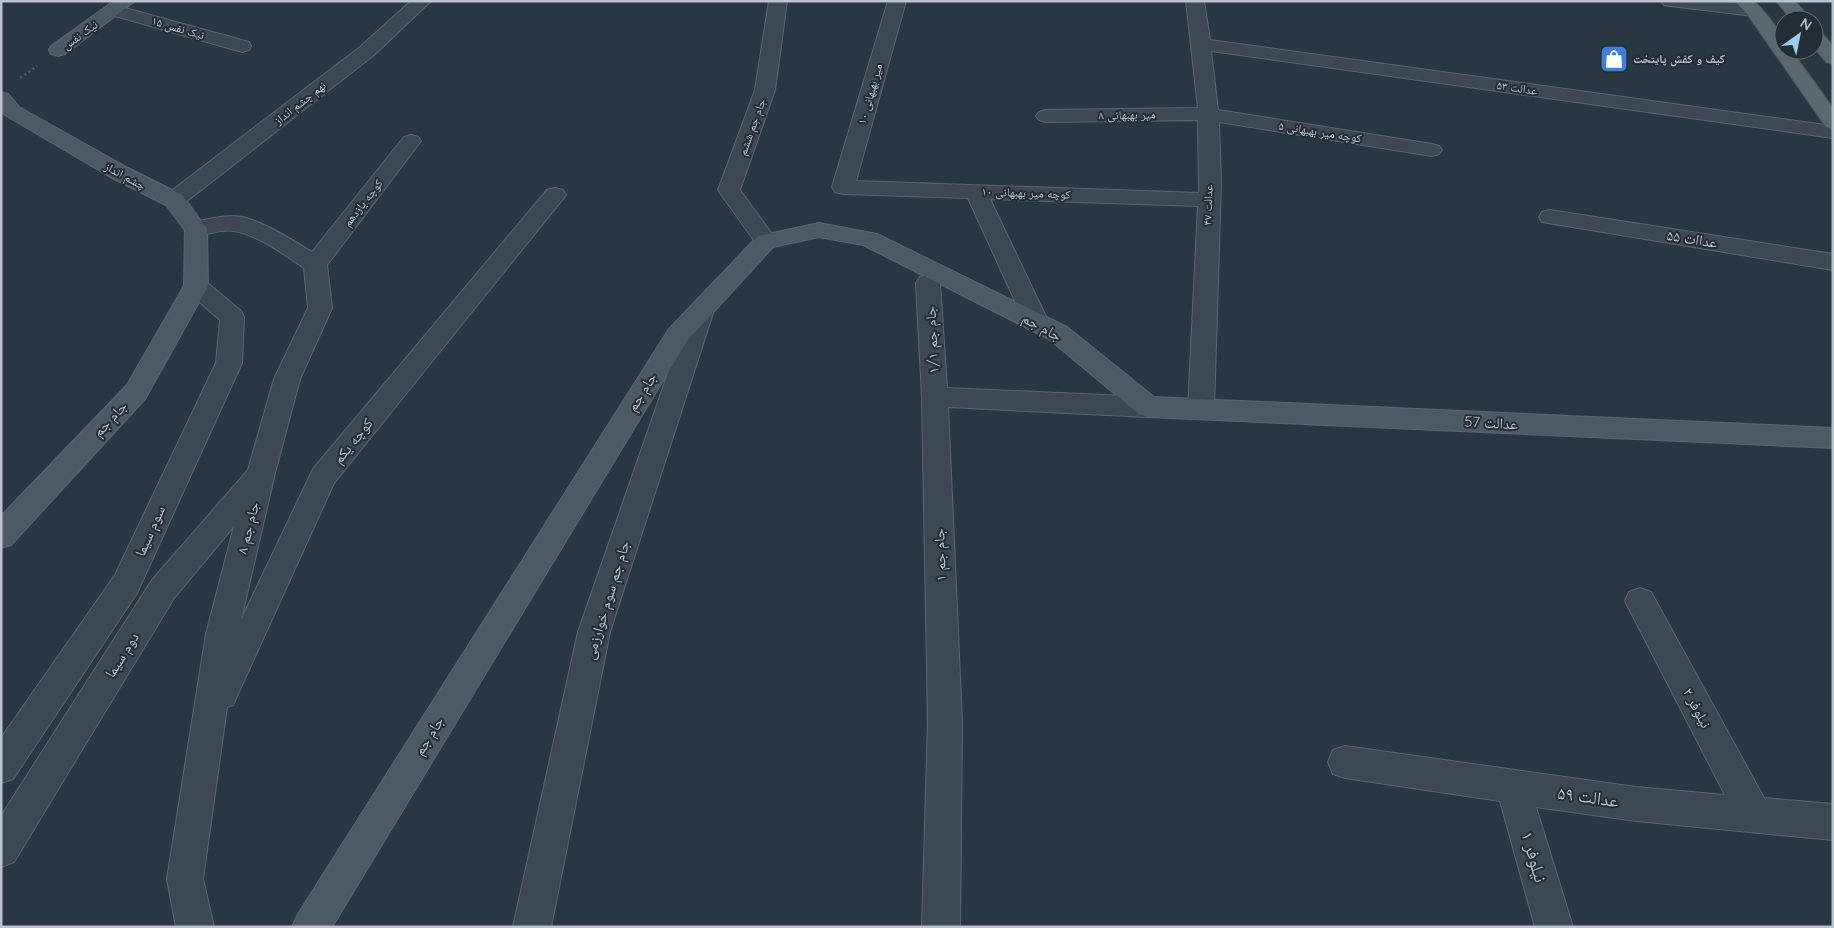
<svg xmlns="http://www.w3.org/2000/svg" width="1834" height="928" font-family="Quicksand,'Noto Naskh Arabic',sans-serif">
<rect width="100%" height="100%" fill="#293840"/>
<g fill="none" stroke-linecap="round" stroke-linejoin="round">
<defs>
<g id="street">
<polygon points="411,1 431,1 374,55 182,205 174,207 166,205 163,200 166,195 360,47"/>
<polygon points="769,1 787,1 775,90 740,190 777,241 774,246 766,248 758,246 718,190 755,90"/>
<polygon points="888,1 906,1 856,181 1199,193 1198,120 1046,122 1039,120 1036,116 1039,112 1046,110 1198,108 1186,1 1204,1 1210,40 1833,126 1833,138 1211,51 1218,110 1432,144 1439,146 1442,150 1439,154 1432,156 1219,122 1221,182 1214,409 1210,416 1201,419 1192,416 1188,409 1198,206 990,199 1049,323 1046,329 1037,332 1028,329 1025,323 968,198 843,194 835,192 832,187"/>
<path d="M1661 1C1694 1 1728 0 1760 7L1763 11 1760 15 1754 16 1670 6 1664 5Z"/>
<polygon points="114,5 249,42 251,46 249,50 242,52 108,14 105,10 108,6"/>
<path d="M411 135 418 137 421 141 327 265 332 308 300 379 275 473 241 620 313 469 547 190 555 188 563 190 566 195 334 483 233 705 227 707 203 879 214 927H176L167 879 206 634 234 526 174 598 14 862 1 867V816L152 580 248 470 274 379 308 308 304 268C283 254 260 236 234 231 219 228 204 238 188 234L185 229 188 224C202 220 220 216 234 216 255 216 294 241 312 252L404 137Z"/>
<polygon points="1550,210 1833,254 1833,270 1542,222 1539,217 1542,212"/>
<polygon points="928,275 936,277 940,283 947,388 1148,397 1157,400 1161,407 1157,414 1148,417 948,407 962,722 960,927 922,927 928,722 922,397 916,283 920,277"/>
<polygon points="196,278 204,280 241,311 244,317 242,363 137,593 13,779 1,783 1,738 115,575 216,363 220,320 188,292 184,286 188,280"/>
<polygon points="702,302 711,304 714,310 610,632 551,927 513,927 578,632 690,310 693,304"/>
<polygon points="1640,588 1651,592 1764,798 1833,804 1833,840 1636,821 1536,807 1573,927 1535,927 1500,801 1345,778 1333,774 1328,762 1333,750 1345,746 1636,787 1725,795 1625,601 1629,592"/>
</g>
<g id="secondary">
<polygon points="114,1 135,1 65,54 58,56 51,54 49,50 51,46"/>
<polygon points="1,92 8,94 19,107 128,168 182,195 207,229 208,286 145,399 11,545 1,548 1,516 127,385 184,286 185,230 166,205 112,178 5,115 1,111"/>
<polygon points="819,223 877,234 1067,327 1154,397 1833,428 1833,448 1148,417 1139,414 1049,339 863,245 819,237 773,247 687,341 332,927 292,927 298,914 669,329 758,236"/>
</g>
<g id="primary">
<path d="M1735 1H1754C1766 13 1784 33 1784 50H1791L1833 108V129L1826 127 1748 15Z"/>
<polygon points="1776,1 1795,1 1811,20 1792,20"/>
<polygon points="1814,30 1820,31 1833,46 1833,64 1826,62 1814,47"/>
</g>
</defs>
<use href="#street" stroke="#5b676d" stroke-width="2"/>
<use href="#secondary" stroke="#5b676d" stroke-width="2"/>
<use href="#primary" stroke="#4a555c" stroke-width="2"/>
<polyline stroke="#4d625e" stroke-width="2.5" stroke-dasharray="2.5 2.5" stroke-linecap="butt" points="20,78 37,66"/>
<use href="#street" fill="#3d4950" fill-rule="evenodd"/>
<use href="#secondary" fill="#4c5a62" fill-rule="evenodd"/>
<use href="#primary" fill="#5b696f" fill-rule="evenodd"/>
</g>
<defs>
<symbol id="shop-square" viewBox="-11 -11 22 22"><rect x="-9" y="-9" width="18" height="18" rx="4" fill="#3f7fe0" stroke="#222e35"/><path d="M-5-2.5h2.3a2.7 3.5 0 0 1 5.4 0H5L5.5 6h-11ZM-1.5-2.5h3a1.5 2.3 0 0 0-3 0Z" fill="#fff"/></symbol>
</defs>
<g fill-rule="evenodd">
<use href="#shop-square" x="1598" y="43" width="32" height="32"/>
</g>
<g text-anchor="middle" stroke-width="4" stroke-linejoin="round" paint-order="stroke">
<g font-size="12" fill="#bac4ca" stroke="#222e35">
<text transform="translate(178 28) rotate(16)" y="4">نیک نفس ۱۵</text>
<text transform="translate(80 35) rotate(-36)" y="4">نیک نفس</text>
<text transform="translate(1517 88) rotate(8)" y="4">عدالت ۵۳</text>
<text transform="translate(870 94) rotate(-74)" y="4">۱۰ میر بهبهانی</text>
<text transform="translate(300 103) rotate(-38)" y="4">نهم چشم انداز</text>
<text transform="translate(1127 115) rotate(-1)" y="4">۸ میر بهبهانی</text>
<text transform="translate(752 127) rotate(-70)" y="4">جام جم ششم</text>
<text transform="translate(1320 132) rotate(9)" y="4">کوچه میر بهبهانی ۵</text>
<text transform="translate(125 176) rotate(28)" y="4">چشم انداز</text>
<text transform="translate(1026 193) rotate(2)" y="4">کوچه میر بهبهانی ۱۰</text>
<text transform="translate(363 203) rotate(-52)" y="4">کوچه یازدهم</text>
<text transform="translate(1208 205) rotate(-88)" y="4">عدالت ۴۷</text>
</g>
<g font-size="12" font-weight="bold" fill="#bac4ca" stroke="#222e35" text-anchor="start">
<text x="1633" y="63">کیف و کفش پایتخت</text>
</g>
<g font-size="15" fill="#bac4ca" stroke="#222e35">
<text transform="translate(1692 239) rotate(9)" y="5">عداات ۵۵</text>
<text transform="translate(1042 327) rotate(29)" y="5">جام جم</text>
<text transform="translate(932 340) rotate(-93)" y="5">۱/۱ جام جم</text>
<text transform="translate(642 392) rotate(-58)" y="5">جام جم</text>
<text transform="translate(110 419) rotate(-47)" y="5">جام جم</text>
<text transform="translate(1491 423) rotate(3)" y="5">عدالت 57</text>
<text transform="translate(353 441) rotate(-51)" y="5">کوچه یکم</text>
<text transform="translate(248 528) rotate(-76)" y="5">۸ جام جم</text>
<text transform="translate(150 531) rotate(-66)" y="5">سوم سیما</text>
<text transform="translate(940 555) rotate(-92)" y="5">۱ جام جم</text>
<text transform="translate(607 600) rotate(-73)" y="5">جام جم سوم خوارزمی</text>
<text transform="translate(122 655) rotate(-58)" y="5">دوم سیما</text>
<text transform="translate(1697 708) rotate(62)" y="5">۲ نیلوفر</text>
<text transform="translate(429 736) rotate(-58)" y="5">جام جم</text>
</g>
<g font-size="18" fill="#bac4ca" stroke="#222e35">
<text transform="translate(1588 797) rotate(8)" y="6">عدالت ۵۹</text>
<text transform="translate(1534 857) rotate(74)" y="6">۱ نیلوفر</text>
</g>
</g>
<rect width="1834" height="928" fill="none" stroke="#bac4ca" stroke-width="5"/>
<g transform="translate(1799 35) rotate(33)"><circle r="24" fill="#222e35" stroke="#5f6a71"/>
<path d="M0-4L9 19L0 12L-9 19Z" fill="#9bcfee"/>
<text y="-8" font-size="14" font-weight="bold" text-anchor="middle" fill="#bac4ca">N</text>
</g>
</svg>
